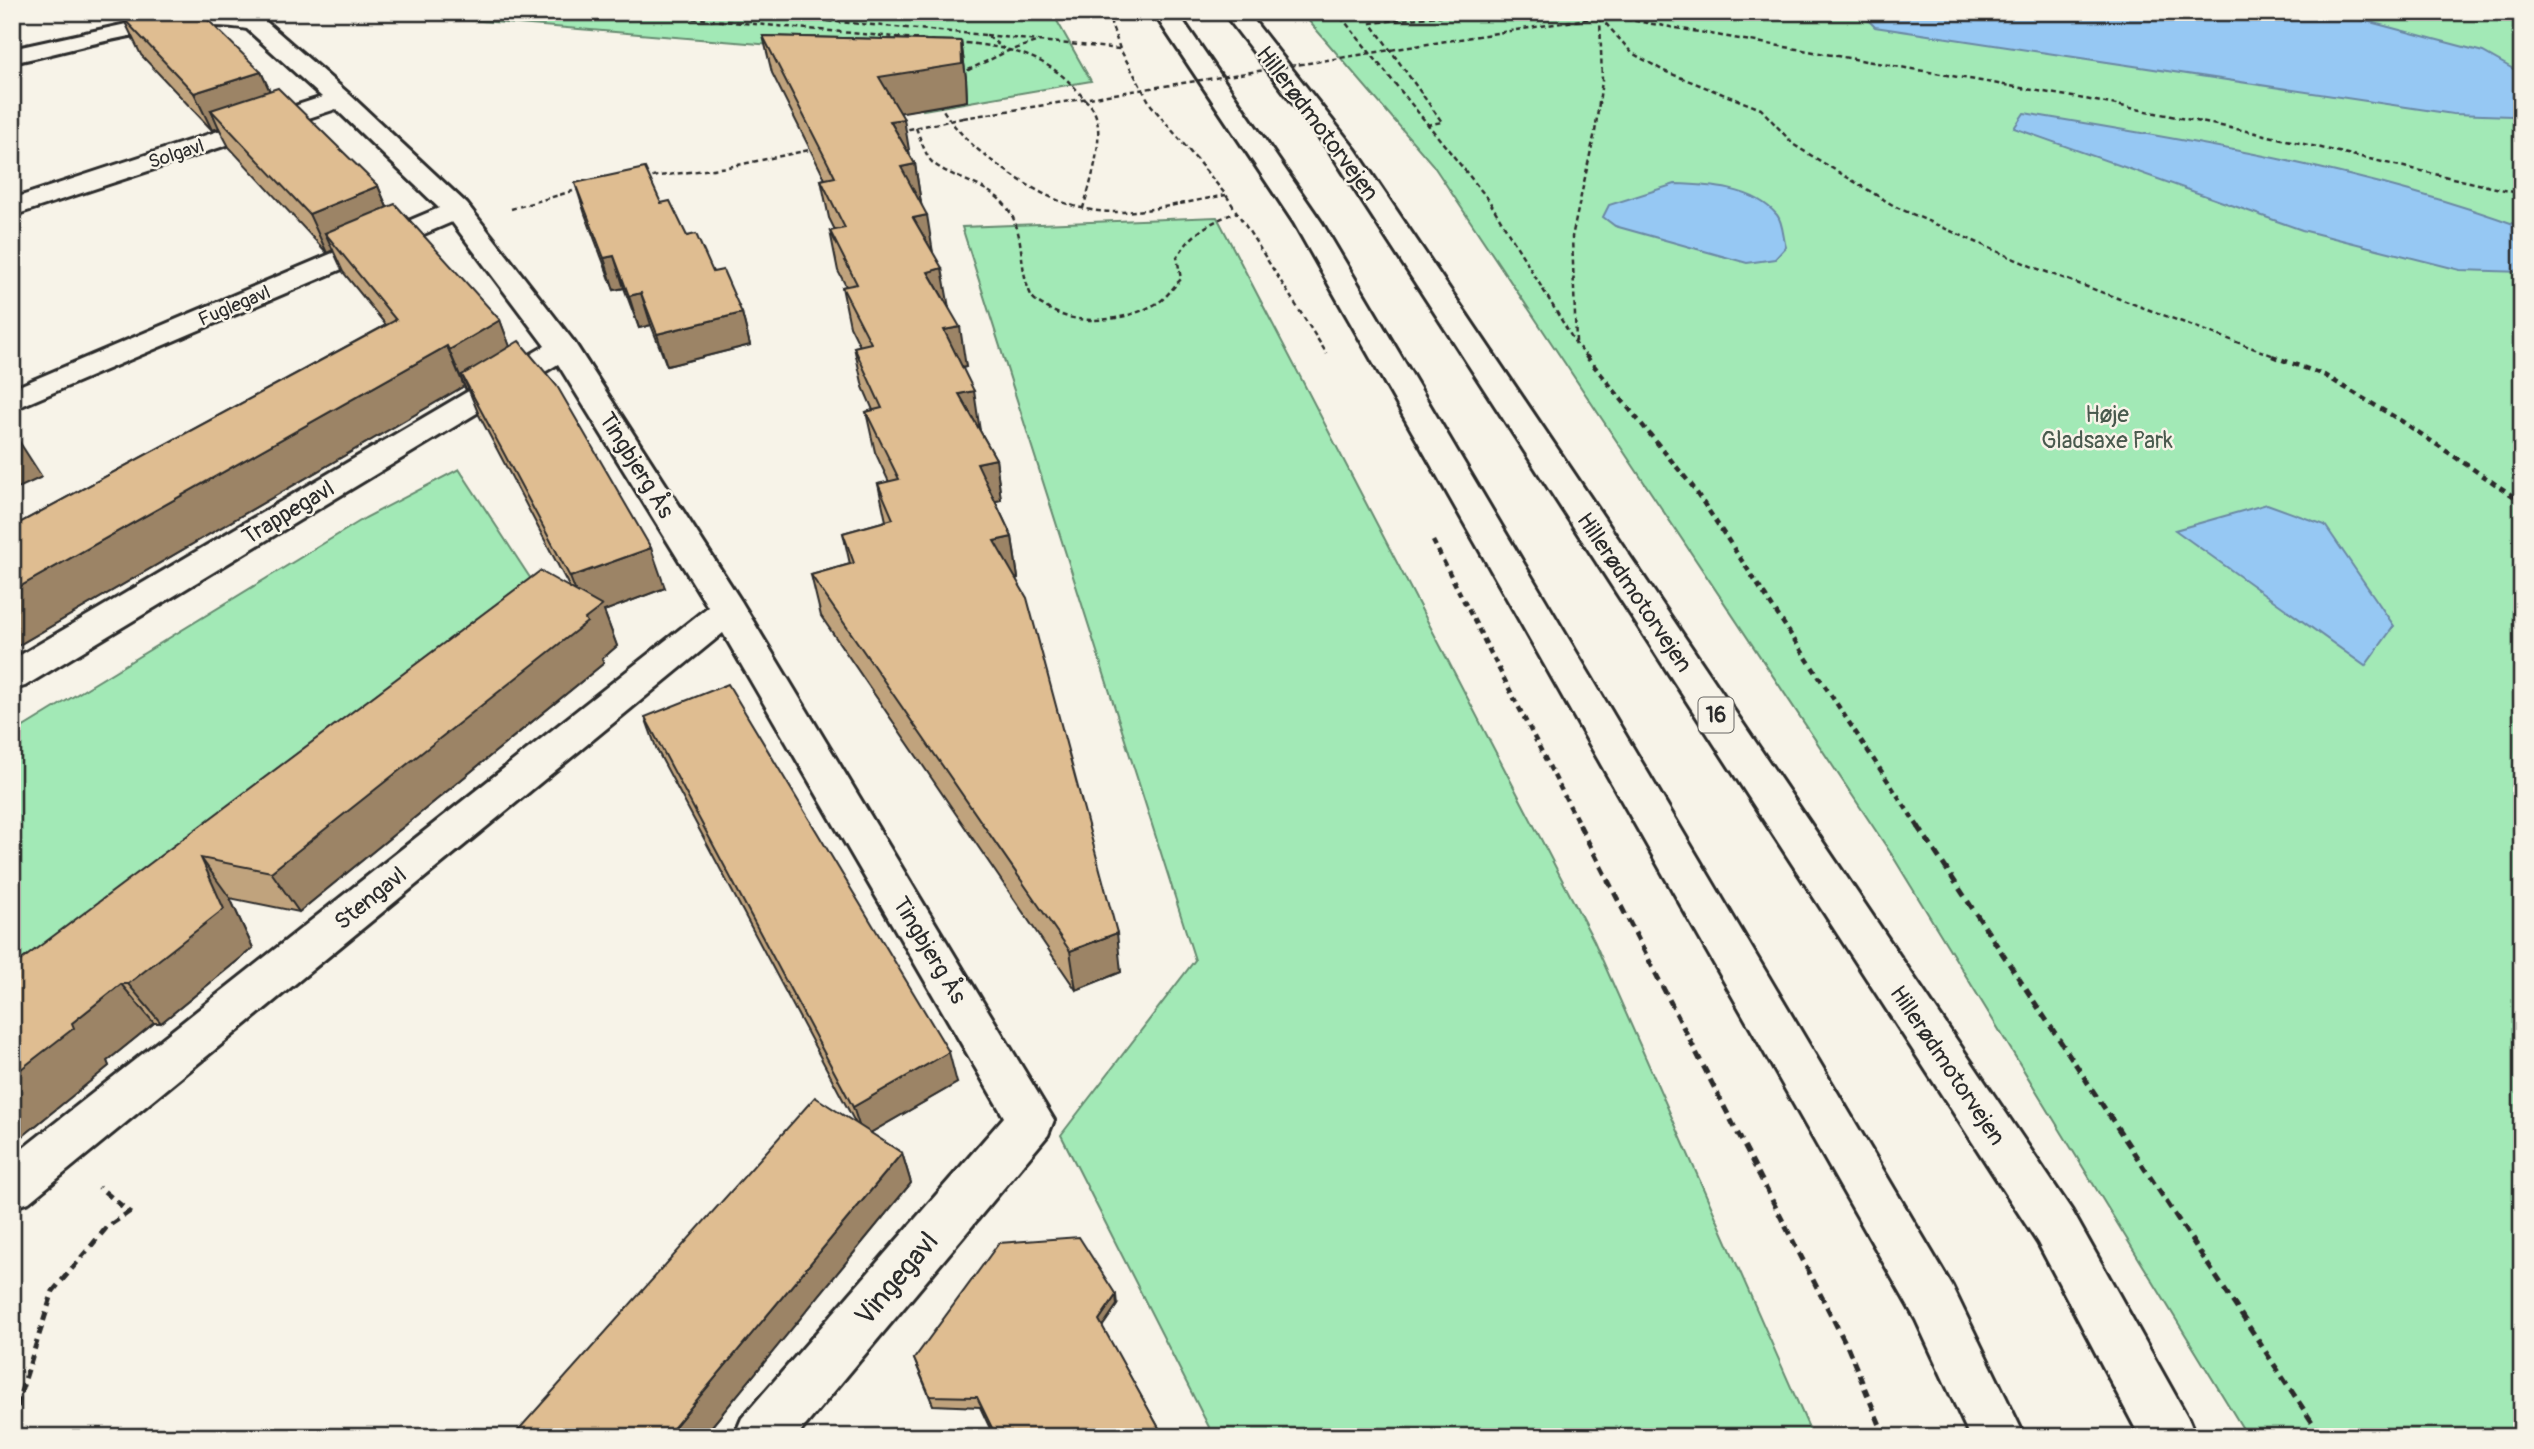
<svg xmlns="http://www.w3.org/2000/svg" width="2534" height="1449" font-family="Pangolin,sans-serif">
<rect width="100%" height="100%" fill="#f7f3e8"/>
<filter id="ink" filterUnits="userSpaceOnUse"><feTurbulence type="fractalNoise" baseFrequency=".0143" numOctaves="2"/><feDisplacementMap in="SourceGraphic" scale="14" xChannelSelector="R" yChannelSelector="G"/><feConvolveMatrix kernelMatrix="1 2 1 2 8 2 1 2 1" color-interpolation-filters="sRGB"/></filter>
<g filter="url(#ink)">
<g fill="#a2e9b6" stroke="#668a70" stroke-width="2">
<polygon points="372,12 1052,12 1091,81 923,110 906,56"/>
<polygon points="1301,12 2522,12 2522,1437 2248,1437 1892,855 1433,165"/>
<polygon points="1217,217 1594,941 1813,1437 1214,1437 1061,1135 1195,960 962,227"/>
<polygon points="459,469 542,596 12,984 12,734 365,518"/>
</g>
<g fill="#96c8f3" stroke="#6b89a3" stroke-width="2">
<polygon points="1867,12 2332,12 2483,52 2522,74 2522,112 2512,116 2453,114 1875,27 1865,17"/>
<path d="M2024 113C2192 141 2362 168 2522 227V272L2460 270 2302 230 2014 128Z"/>
<path d="M1675 184C1708 185 1754 187 1777 215 1783 222 1783 238 1786 247L1775 259 1747 263 1615 226 1603 217 1609 205Z"/>
<polygon points="2267,504 2325,525 2394,626 2365,666 2175,530"/>
</g>
<g fill="none" stroke-linecap="round" stroke-linejoin="round">
<defs>
<path id="minor" d="M196 12H233L263 19 349 94 467 204 574 342 741 601 1054 1120 1048 1135 796 1437H734L742 1418 1004 1117 723 633 29 1202 12 1208V1157L708 607 558 364 25 686 12 690V660L545 346 452 222 12 410V389L439 208 336 109 12 216V199L322 97 247 29C181 16 79 49 12 63V49L163 16Z"/>
<g id="highway">
<polygon points="1153,12 1177,12 1322,223 1952,1286 2025,1437 1970,1437 1916,1320 1294,223"/>
<polygon points="1223,12 1247,12 1355,149 2072,1211 2188,1418 2196,1437 2140,1437 2038,1243 1331,153"/>
</g>
</defs>
<use href="#minor" stroke="#2b2b2b" stroke-width="6"/>
<use href="#highway" stroke="#2b2b2b" stroke-width="6"/>
<g stroke="#2b2b2b" stroke-width="2.5" stroke-dasharray="5 3.5" stroke-linecap="butt">
<polyline points="625,12 938,41"/>
<polyline points="726,12 986,35 1004,49"/>
<polyline points="1107,12 1120,49 1151,105 1226,195 1327,354"/>
<polyline points="1334,12 1346,23 1488,199 1576,344 1587,357"/>
<polyline points="1584,12 2096,101 2256,133 2522,194"/>
<polyline points="1600,17 1632,53 1664,71 1761,109 1794,145 1896,207 2033,267 2277,357"/>
<polyline points="1516,30 1600,17 1611,12"/>
<polyline points="986,35 1037,41"/>
<path d="M957 42C1007 47 1048 54 1081 95 1085 100 1092 105 1094 111 1106 136 1090 186 1082 211"/>
<polyline points="960,74 1008,51 1039,41 1120,49"/>
<path d="M939 103C954 130 977 151 1002 168 1090 231 1128 213 1226 195"/>
<polyline points="1427,125 1442,122 1371,23 1478,12"/>
<path d="M916 128C920 137 925 155 932 162 951 179 987 183 1005 205 1027 232 1017 266 1031 295 1034 301 1041 304 1047 308 1079 328 1128 321 1159 302 1167 297 1174 286 1181 279L1177 257C1193 232 1210 222 1237 212"/>
<polyline points="900,131 963,118"/>
<polyline points="644,178 728,167 814,149"/>
<polyline points="511,209 583,188"/>
<polyline points="1576,342 1572,237 1595,132 1602,81 1600,18"/>
</g>
<g stroke="#2b2b2b" stroke-width="4.5" stroke-dasharray="6 5" stroke-linecap="butt">
<polyline points="1586,356 1693,487 1919,828"/>
<polyline points="2272,356 2324,375 2403,422 2522,502"/>
<polyline points="1433,541 1581,828"/>
</g>
<g stroke="#2b2b2b" stroke-width="5" stroke-dasharray="9 6" stroke-linecap="butt">
<polyline points="1580,826 1848,1348 1885,1437"/>
<polyline points="1918,826 2322,1437"/>
<polyline points="15,1437 19,1398 53,1291 107,1227 129,1212 99,1187"/>
</g>
<use href="#minor" fill="#f7f3e8" fill-rule="evenodd"/>
<use href="#highway" fill="#f7f3e8" fill-rule="evenodd"/>
<polyline stroke="#2b2b2b" stroke-width="2.5" stroke-dasharray="5 3.5" stroke-linecap="butt" points="963,118 1516,30"/>
</g>
<g fill="#c0a37d" stroke="#2b2b2b" stroke-width="2">
<polygon points="123,18 261,72 270,91 378,186 387,207 500,320 510,347 665,588 604,611 617,646 602,659 604,663 299,912 230,898 253,948 161,1023 154,1023 107,1061 109,1066 12,1145 12,967 570,588 479,415 468,388 466,390 464,386 12,649 12,527 386,325 343,272 333,250 327,253 229,147 219,128 212,130 141,55"/>
<polygon points="763,36 961,41 966,78 967,101 900,112 910,156 915,164 921,203 933,253 966,367 962,368 980,431 996,459 1001,500 995,501 1012,537 1018,578 1016,579 1121,972 1076,990 821,616 811,575 850,564 843,533 886,521 878,484 889,482 875,452 866,412 873,410 863,387 854,347 860,346 850,326 842,287 846,286 838,271 830,231 835,230 829,218 821,180 825,179 772,73"/>
<polygon points="575,183 661,203 687,236 742,313 750,345 667,366 651,325 639,328 624,288 614,290 585,214"/>
<polygon points="645,717 957,1083 870,1133 902,1153 911,1183 703,1437 512,1437 856,1124 657,750"/>
<polygon points="1117,1305 1102,1327 1164,1437 994,1437 980,1407 933,1405 914,1359"/>
</g>
<g fill="#9c8466" stroke="#2b2b2b" stroke-width="2">
<polygon points="961,41 966,78 967,101 886,115 879,77"/>
<polygon points="261,72 278,109 211,110 219,128 212,130 194,93"/>
<polygon points="904,119 910,156 890,121"/>
<polygon points="915,164 921,203 907,205 901,167"/>
<polygon points="378,186 394,224 325,233 333,250 327,253 309,214"/>
<polygon points="927,215 933,253 913,218"/>
<polygon points="614,256 624,288 614,290 604,258"/>
<polygon points="942,268 949,308 928,272"/>
<polygon points="641,293 651,325 639,328 629,296"/>
<polygon points="742,313 750,345 667,366 657,334"/>
<polygon points="500,320 515,360 462,375 468,388 466,390 449,350"/>
<polygon points="960,327 966,367 951,370 944,330"/>
<polygon points="447,346 464,386 12,649 12,591"/>
<polygon points="974,391 980,431 959,394"/>
<polygon points="17,438 42,477 12,491 12,440"/>
<polygon points="996,459 1001,500 983,504 977,463"/>
<polygon points="1012,537 1018,578 1001,582 994,541"/>
<polygon points="651,548 665,588 604,611 617,646 602,659 604,663 299,912 271,872 586,618 570,577"/>
<polygon points="201,858 230,898 253,948 161,1023 128,984"/>
<polygon points="1117,933 1121,972 1076,990 1070,951"/>
<polygon points="121,984 154,1023 107,1061 109,1066 12,1145 12,1076 72,1023"/>
<polygon points="949,1052 957,1083 863,1137 853,1107"/>
<polygon points="902,1153 911,1183 703,1437 666,1437"/>
<polygon points="1116,1295 1117,1305 1100,1330 1099,1320"/>
</g>
<g fill="#dfbd91" stroke="#2b2b2b" stroke-width="2">
<polygon points="145,12 200,12 261,72 194,93 123,18"/>
<polygon points="763,36 961,41 962,64 879,77 904,119 890,121 915,164 901,167 927,215 913,218 942,268 928,272 960,327 944,330 974,391 959,394 996,459 977,463 1012,537 994,541 1027,598 1117,933 1070,951 811,575 854,563 843,533 893,519 878,484 899,479 866,412 882,408 854,347 871,343 842,287 857,284 830,231 845,228 821,180 835,177"/>
<polygon points="278,88 378,186 309,214 211,110"/>
<polygon points="645,168 661,203 670,201 687,236 696,234 713,272 723,270 742,313 657,334 641,293 629,296 614,256 604,258 575,183"/>
<polygon points="395,204 500,320 449,350 447,346 12,591 12,527 396,320 325,233"/>
<polygon points="519,341 557,386 651,548 570,577 462,375"/>
<polygon points="540,571 602,606 585,619 587,622 271,872 201,858 224,909 128,984 121,984 72,1023 74,1028 12,1076 12,967"/>
<polygon points="728,684 949,1052 853,1107 645,717"/>
<polygon points="815,1097 902,1153 666,1437 512,1437"/>
<polygon points="1079,1237 1116,1295 1099,1320 1164,1437 1067,1437 1068,1435 994,1432 977,1397 930,1396 914,1359 999,1243"/>
</g>
</g>
<g text-anchor="middle" stroke-width="5" stroke-linejoin="round" paint-order="stroke">
<g font-size="19" fill="#2b2b2b" stroke="#f7f3e8">
<text transform="translate(176 153) rotate(-18)" y="7">Solgavl</text>
<text transform="translate(234 305) rotate(-23)" y="7">Fuglegavl</text>
</g>
<rect fill="#f7f3e8" stroke="#686764" stroke-width="2" x="1698.5" y="697.5" width="35" height="35" rx="5"/>
<g font-size="21" font-weight="bold" fill="#2b2b2b">
<text x="1716" y="722">16</text>
</g>
<g font-size="23" fill="#2b2b2b" stroke="#f7f3e8">
<text transform="translate(1318 123) rotate(53)" y="8">Hillerødmotorvejen</text>
<text transform="translate(637 465) rotate(58)" y="8">Tingbjerg Ås</text>
<text transform="translate(288 512) rotate(-31)" y="8">Trappegavl</text>
<text transform="translate(1635 592) rotate(56)" y="8">Hillerødmotorvejen</text>
<text transform="translate(370 898) rotate(-39)" y="8">Stengavl</text>
<text transform="translate(930 950) rotate(59)" y="8">Tingbjerg Ås</text>
<text transform="translate(1948 1065) rotate(56)" y="8">Hillerødmotorvejen</text>
</g>
<g font-size="23" fill="#495a4e" stroke="#f7f3e8">
<text x="2107" y="422">Høje<tspan x="2107" dy="26">Gladsaxe Park</tspan></text>
</g>
<g font-size="28" fill="#2b2b2b" stroke="#f7f3e8">
<text transform="translate(896 1278) rotate(-50)" y="10">Vingegavl</text>
</g>
</g>
<rect width="2534" height="1449" fill="none" stroke="#f7f3e8" stroke-width="42"/>
<rect x="21" y="21" width="2492" height="1407" fill="none" stroke="#2b2b2b" stroke-width="2.5" filter="url(#ink)"/>
</svg>
